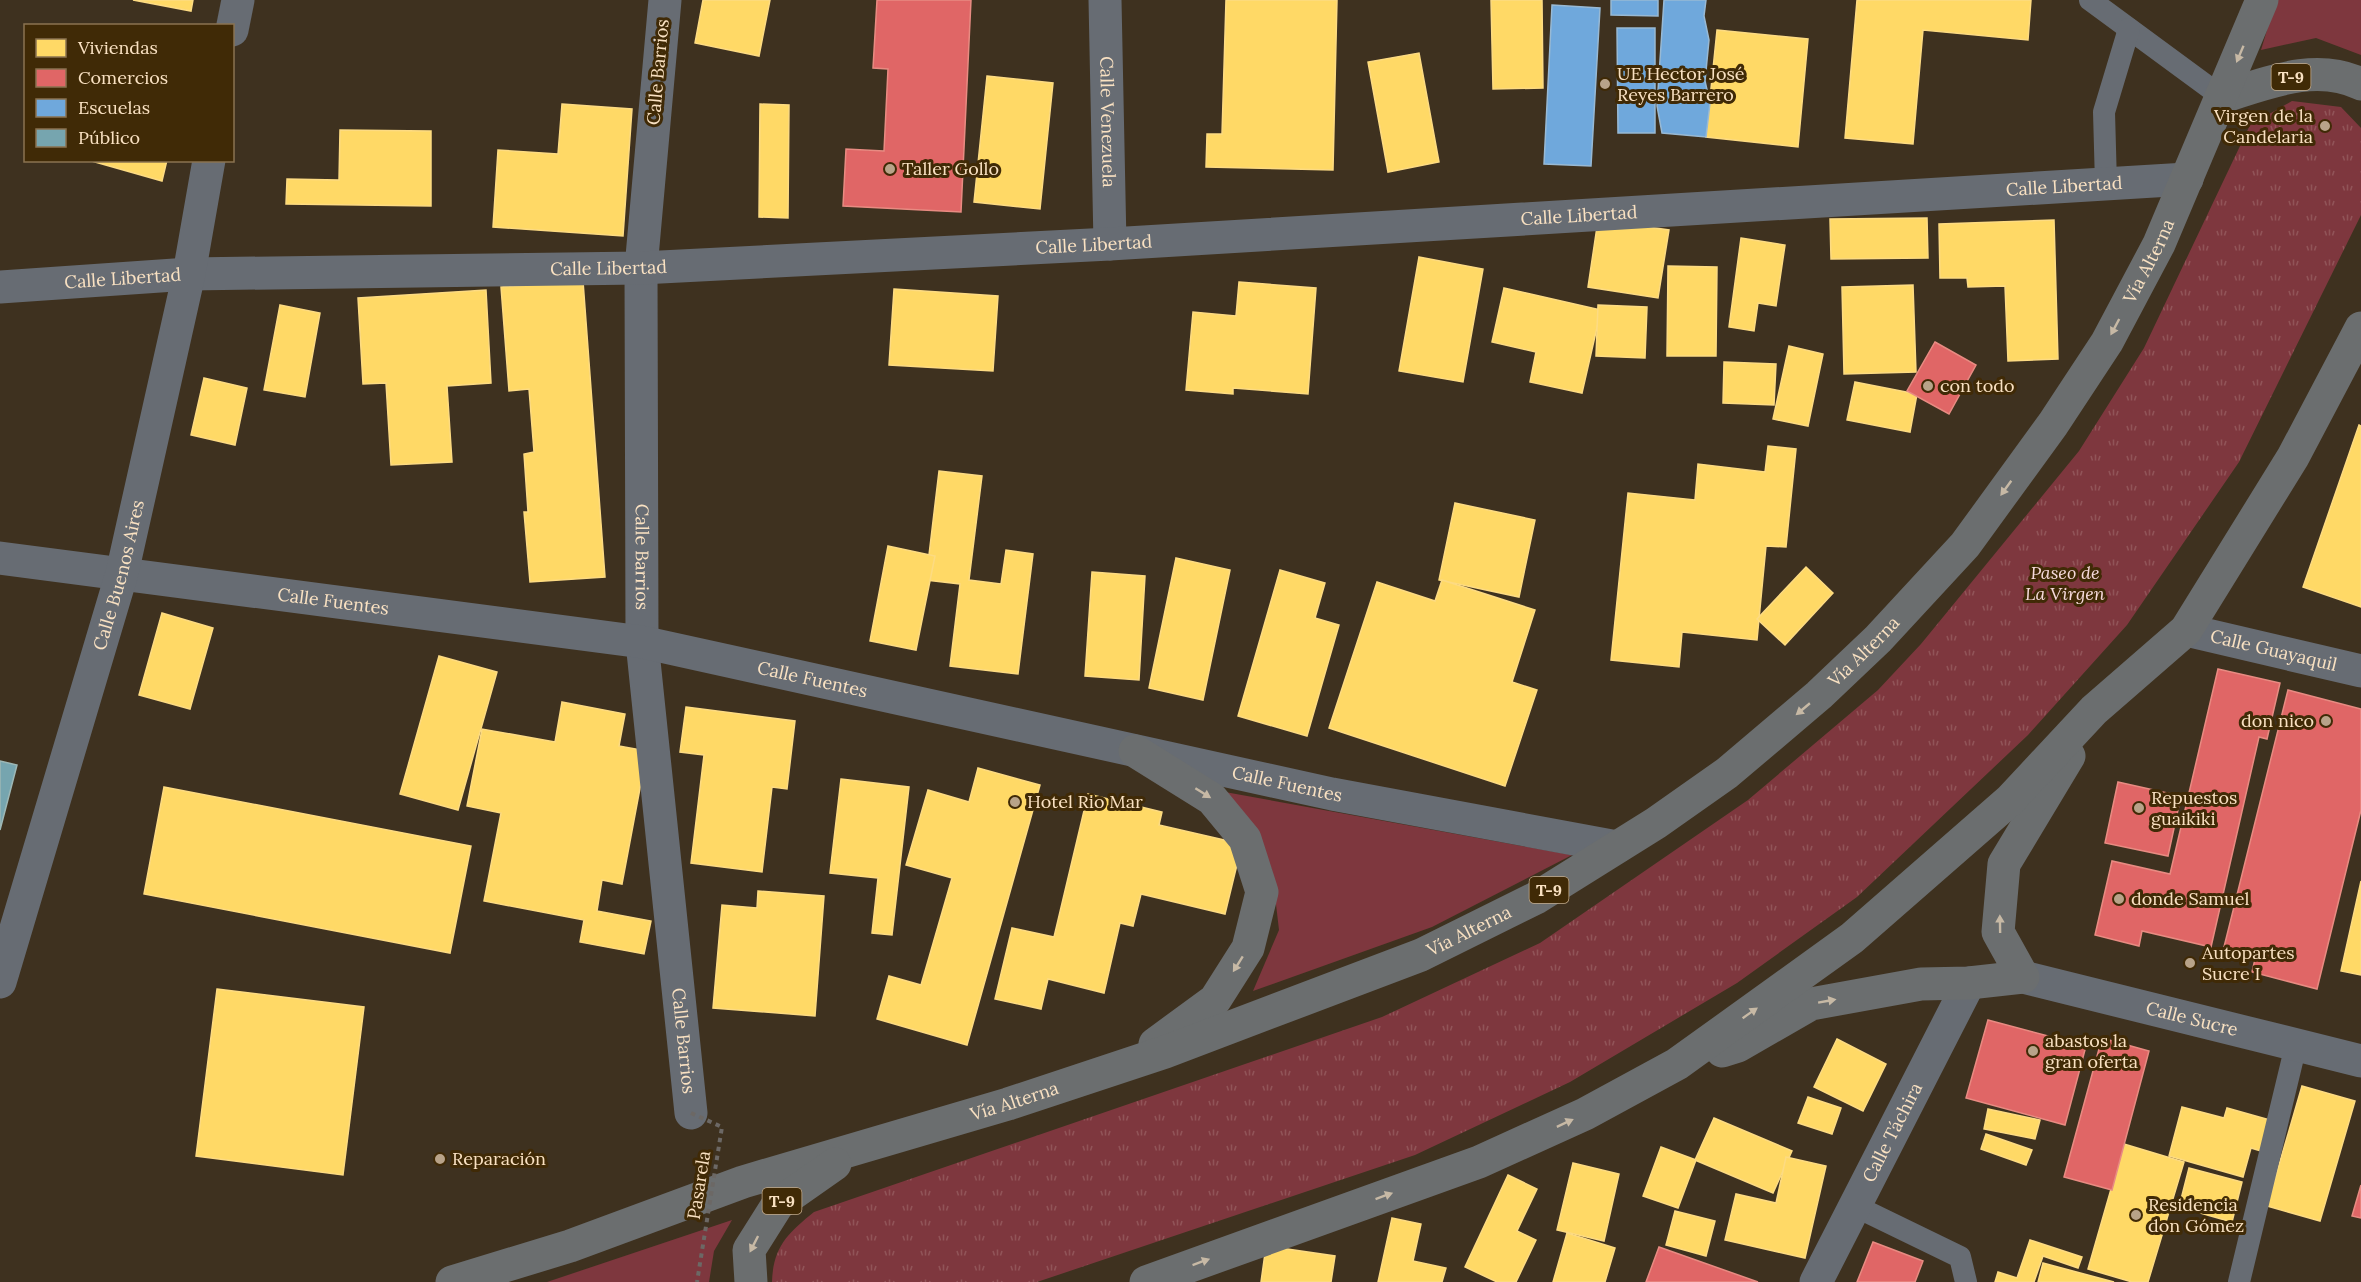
<svg xmlns="http://www.w3.org/2000/svg" width="2361" height="1282" font-family="Lora,serif">
<defs>
<pattern id="park-tufts" width="24" height="20" patternUnits="userSpaceOnUse" patternTransform="scale(1.5)"><rect width="24" height="20" fill="#7e373e"/><path d="M3 7l-1-3M5 7V3M7 7l1-3M15 17l-1-3M17 17v-4M19 17l1-3" fill="none" stroke="#915458"/></pattern>
</defs>
<rect width="100%" height="100%" fill="#3e311f"/>
<g fill="#7e373e">
<polygon points="2276,0 2361,0 2361,55 2316,38 2261,50"/>
<polygon points="1225,792 1572,855 1432,927 1253,991 1279,930 1272,870 1252,824"/>
<polygon points="732,1220 714,1251 709,1282 547,1282"/>
</g>
<path fill="url(#park-tufts)" d="M2292 101 2341 107 2361 128V215L2239 462 2127 625 2028 735 1857 897 1737 983 1570 1082 1415 1155 1037 1282H772C773 1247 788 1233 814 1212L1382 1017 1540 943 1748 800 1878 690 1921 644 2079 451 2144 348 2250 125Z"/>
<g fill="#ffd966" stroke="#fddb82" stroke-width="1.5">
<polygon points="133,0 193,0 191,11"/>
<polygon points="703,0 770,0 759,56 695,43"/>
<polygon points="1226,0 1337,0 1333,170 1206,167 1207,134 1222,134"/>
<polygon points="1491,0 1542,0 1543,88 1493,89"/>
<polygon points="1857,0 2031,0 2028,40 1923,30 1913,144 1845,138"/>
<polygon points="1717,30 1808,39 1798,147 1706,137"/>
<polygon points="1419,53 1439,162 1388,172 1368,62"/>
<polygon points="987,76 1053,83 1040,209 974,202"/>
<polygon points="562,104 632,109 623,236 493,227 498,150 558,154"/>
<polygon points="760,104 789,105 788,218 759,217"/>
<polygon points="340,130 431,131 431,206 286,204 287,179 339,180"/>
<polygon points="88,160 167,160 162,181"/>
<polygon points="1927,218 1928,258 1831,259 1830,219"/>
<polygon points="1598,220 1669,230 1658,298 1588,287"/>
<polygon points="2054,220 2058,359 2008,361 2005,286 1968,287 1967,278 1940,278 1939,224"/>
<polygon points="1741,238 1785,245 1776,306 1758,303 1754,331 1729,327"/>
<polygon points="1419,257 1483,269 1463,382 1399,371"/>
<polygon points="1668,266 1717,267 1716,356 1667,356"/>
<polygon points="583,281 605,577 530,582 524,512 528,512 524,454 534,452 529,389 509,391 501,287"/>
<polygon points="1239,282 1316,288 1308,394 1233,388 1233,394 1186,390 1193,312 1236,316"/>
<polygon points="1913,285 1916,372 1844,374 1842,287"/>
<polygon points="1504,288 1601,310 1582,393 1530,382 1536,352 1492,342"/>
<polygon points="894,289 998,296 993,371 889,365"/>
<polygon points="486,290 491,383 447,386 452,462 391,465 386,383 363,384 358,298"/>
<polygon points="280,305 320,313 305,397 264,390"/>
<polygon points="1598,305 1647,307 1645,358 1596,356"/>
<polygon points="1789,346 1823,354 1808,426 1773,419"/>
<polygon points="1724,362 1776,364 1774,405 1723,403"/>
<polygon points="204,378 247,388 235,445 191,435"/>
<polygon points="1855,382 1917,394 1910,432 1847,420"/>
<polygon points="2359,425 2361,426 2361,607 2303,587"/>
<polygon points="1768,446 1796,449 1786,547 1766,546 1757,640 1682,632 1679,667 1611,660 1628,493 1695,500 1698,464 1765,472"/>
<polygon points="939,471 982,476 969,580 1001,584 1006,550 1033,554 1018,674 950,666 960,584 926,580"/>
<polygon points="1455,503 1535,520 1519,597 1439,580"/>
<polygon points="888,546 935,556 916,650 870,641"/>
<polygon points="1176,558 1230,570 1203,700 1149,688"/>
<polygon points="1806,567 1833,593 1785,645 1757,619"/>
<polygon points="1280,570 1325,583 1315,618 1339,625 1307,736 1238,716"/>
<polygon points="1092,572 1145,576 1139,680 1085,676"/>
<polygon points="1442,580 1535,610 1512,682 1537,690 1505,786 1329,728 1377,582 1435,601"/>
<polygon points="162,613 213,628 190,709 139,695"/>
<polygon points="439,656 497,672 458,810 400,794"/>
<polygon points="562,702 625,714 619,746 647,751 622,884 602,880 597,911 651,921 644,954 580,942 584,920 484,901 501,813 467,806 482,729 555,742"/>
<polygon points="686,707 795,721 787,789 772,787 762,872 691,863 704,755 680,752"/>
<polygon points="978,768 1040,785 967,1045 877,1019 889,976 921,985 952,878 906,865 928,790 969,802"/>
<polygon points="841,779 909,787 892,935 872,933 878,878 830,873"/>
<polygon points="164,787 471,846 450,953 144,894"/>
<polygon points="1088,794 1162,812 1159,825 1242,844 1225,914 1141,894 1133,926 1120,923 1104,993 1048,979 1041,1009 995,999 1012,928 1054,937"/>
<polygon points="2361,881 2361,975 2341,971"/>
<polygon points="758,891 824,896 815,1016 713,1008 722,905 757,908"/>
<polygon points="217,989 364,1007 343,1175 196,1156"/>
<polygon points="1837,1039 1886,1064 1863,1111 1814,1087"/>
<polygon points="2302,1086 2355,1101 2320,1221 2267,1206"/>
<polygon points="1808,1097 1841,1108 1832,1134 1798,1123"/>
<polygon points="2182,1107 2224,1118 2227,1108 2270,1120 2261,1151 2251,1148 2243,1177 2169,1156"/>
<polygon points="1988,1109 2040,1120 2035,1139 1984,1129"/>
<polygon points="1714,1118 1792,1151 1773,1193 1695,1160"/>
<polygon points="1986,1134 2032,1150 2026,1165 1981,1149"/>
<polygon points="2124,1144 2184,1162 2148,1282 2132,1282 2088,1269"/>
<polygon points="1661,1147 1696,1160 1678,1208 1643,1196"/>
<polygon points="1786,1157 1826,1166 1805,1258 1725,1240 1736,1194 1776,1203"/>
<polygon points="1573,1163 1619,1174 1604,1241 1557,1230"/>
<polygon points="2189,1168 2242,1182 2232,1222 2179,1207"/>
<polygon points="1508,1175 1537,1189 1517,1231 1536,1240 1516,1282 1497,1282 1465,1267"/>
<polygon points="1675,1211 1715,1221 1706,1256 1666,1245"/>
<polygon points="1392,1218 1421,1224 1413,1261 1446,1268 1442,1282 1378,1282"/>
<polygon points="1567,1233 1615,1248 1605,1282 1553,1282"/>
<polygon points="2030,1240 2082,1257 2078,1268 2043,1256 2034,1282 1995,1282 1998,1272 2017,1278"/>
<polygon points="1266,1246 1335,1256 1331,1282 1261,1282"/>
<polygon points="2043,1263 2114,1282 2038,1282"/>
</g>
<g fill="#e06666" stroke="#e88b82" stroke-width="1.5">
<polygon points="877,0 971,0 961,212 843,206 846,149 884,151 888,69 873,68"/>
<polygon points="1935,342 1976,365 1949,414 1907,391"/>
<polygon points="2218,669 2280,683 2267,739 2259,737 2211,947 2142,931 2139,946 2095,935 2112,861 2170,874"/>
<polygon points="2288,690 2361,709 2361,810 2317,989 2252,972 2256,955 2224,947"/>
<polygon points="2118,782 2181,796 2168,856 2105,843"/>
<polygon points="1988,1020 2086,1046 2065,1125 1966,1098"/>
<polygon points="2102,1038 2149,1051 2112,1190 2064,1177"/>
<polygon points="2361,1185 2361,1218 2352,1216"/>
<polygon points="1873,1242 1923,1261 1915,1282 1857,1282"/>
<polygon points="1659,1247 1758,1282 1646,1282"/>
</g>
<g fill="#6fa8dc" stroke="#98b9d4" stroke-width="1.5">
<polygon points="1611,0 1658,0 1658,16 1611,15"/>
<polygon points="1664,0 1706,0 1704,16 1709,40 1705,81 1710,103 1706,137 1662,133 1657,106"/>
<polygon points="1552,5 1600,8 1591,166 1544,164"/>
<polygon points="1617,28 1655,28 1655,133 1618,133"/>
</g>
<polygon fill="#76a5af" stroke="#9db7b5" stroke-width="1.5" points="0,761 17,765 0,830"/>
<g fill="none" stroke-linecap="round" stroke-linejoin="round">
<g stroke="#676c73" stroke-width="22">
<polyline points="2090,0 2222,97"/>
<polyline points="2106,184 2104,112 2129,29"/>
<polyline points="1855,1206 1960,1257 1966,1282"/>
<polyline points="2239,1282 2296,1045"/>
</g>
<g stroke="#676c73" stroke-width="33">
<path id="s1" d="M665 0 641 268 642 642 691 1113"/>
<path id="s2" d="M1105 0 1110 244"/>
<polyline points="232,30 238,0"/>
<path id="s3" d="M0 287 189 274 641 268 1110 244 2187 179"/>
<path id="s4" d="M0 558 642 642 1332 794 1617 847"/>
<path id="s5" d="M2186 630 2361 671"/>
<path id="s6" d="M0 982 122 573 189 274 209 160"/>
<path id="s7" d="M1816 1282 1969 983"/>
</g>
<path stroke="#676c73" stroke-width="33" id="s8" d="M2023 977 2361 1061"/>
<g stroke="#6b6e6f" stroke-width="33">
<path d="M2222 97C2267 83 2316 62 2361 84"/>
<polyline points="1135,751 1212,799 1245,839 1262,892 1248,948 1215,1000 1155,1044"/>
<polyline points="1722,1051 1738,1046 1811,1004 1921,984 1969,983 2023,977 1998,932 2004,864 2069,756"/>
<path id="s9" d="M452 1282 570 1246 743 1182 1008 1104 1165 1052 1421 955 1536 898 1656 823 1727 773 1819 695 1878 639 1965 545 2053 424 2107 342 2159 244 2262 0"/>
<polyline points="751,1282 749,1250 778,1204 835,1164"/>
<polyline points="1146,1282 1479,1162 1585,1114 1677,1064 1852,938 2010,800 2094,710 2186,630 2293,457 2361,328"/>
</g>
<polyline stroke="#6c6865" stroke-width="4" stroke-dasharray="4.5 4.5" stroke-linecap="butt" points="691,1113 722,1127 697,1282"/>
</g>
<defs><path id="oneway-solid" d="M-6-.8H1V-3.2L6.5 0L1 3.2V.8H-6Z" transform="scale(1.5)"/></defs>
<g fill="#c7b9a5">
<use href="#oneway-solid" transform="translate(2240 54) rotate(113)"/>
<use href="#oneway-solid" transform="translate(2115 327) rotate(118)"/>
<use href="#oneway-solid" transform="translate(2006 488) rotate(126)"/>
<use href="#oneway-solid" transform="translate(1803 709) rotate(140)"/>
<use href="#oneway-solid" transform="translate(1203 793) rotate(32)"/>
<use href="#oneway-solid" transform="translate(2000 924) rotate(-91)"/>
<use href="#oneway-solid" transform="translate(1238 964) rotate(122)"/>
<use href="#oneway-solid" transform="translate(1827 1001) rotate(-10)"/>
<use href="#oneway-solid" transform="translate(1750 1013) rotate(-35)"/>
<use href="#oneway-solid" transform="translate(1565 1123) rotate(-25)"/>
<use href="#oneway-solid" transform="translate(1384 1196) rotate(-20)"/>
<use href="#oneway-solid" transform="translate(754 1244) rotate(117)"/>
<use href="#oneway-solid" transform="translate(1201 1262) rotate(-20)"/>
</g>
<g fill="#b8a389" stroke="#402a06" stroke-width="2">
<circle cx="1605" cy="84" r="6"/>
<circle cx="2325" cy="126" r="6"/>
<circle cx="890" cy="169" r="6"/>
<circle cx="1928" cy="386" r="6"/>
<circle cx="2326" cy="721" r="6"/>
<circle cx="1015" cy="802" r="6"/>
<circle cx="2139" cy="808" r="6"/>
<circle cx="2119" cy="899" r="6"/>
<circle cx="2190" cy="963" r="6"/>
<circle cx="2033" cy="1051" r="6"/>
<circle cx="440" cy="1159" r="6"/>
<circle cx="2136" cy="1215" r="6"/>
</g>
<g text-anchor="middle" stroke-width="6" stroke-linejoin="round" paint-order="stroke">
<g fill="#402a06" stroke="#c2aa8a" stroke-width="1.5">
<rect x="2271.5" y="64" width="39" height="26" rx="4.5"/>
<rect x="1529.5" y="877" width="39" height="26" rx="4.5"/>
<rect x="762.5" y="1188" width="39" height="26" rx="4.5"/>
</g>
<g font-size="16" font-weight="bold" fill="#f9e1c2">
<text x="2291" y="83">T-9</text>
<text x="1549" y="896">T-9</text>
<text x="782" y="1207">T-9</text>
</g>
<g font-size="18" fill="#f9e1c2" stroke="#402a06">
<text transform="translate(658 72) rotate(-85)" y="6">Calle Barrios</text>
<text dy="6" stroke="none"><textPath href="#s2" startOffset="122">Calle Venezuela</textPath></text>
<text dy="6" stroke="none"><textPath href="#s3" startOffset="2067">Calle Libertad</textPath></text>
<text dy="6" stroke="none"><textPath href="#s3" startOffset="1581">Calle Libertad</textPath></text>
<text dy="6" stroke="none"><textPath href="#s3" startOffset="1095">Calle Libertad</textPath></text>
<text dy="6" stroke="none"><textPath href="#s9" startOffset="2049">Vía Alterna</textPath></text>
<text dy="6" stroke="none"><textPath href="#s3" startOffset="609">Calle Libertad</textPath></text>
<text dy="6" stroke="none"><textPath href="#s3" startOffset="123">Calle Libertad</textPath></text>
<text dy="6" stroke="none"><textPath href="#s1" startOffset="558">Calle Barrios</textPath></text>
<text dy="6" stroke="none"><textPath href="#s6" startOffset="424">Calle Buenos Aires</textPath></text>
<text dy="6" stroke="none"><textPath href="#s4" startOffset="336">Calle Fuentes</textPath></text>
<text dy="6" stroke="none"><textPath href="#s5" startOffset="90">Calle Guayaquil</textPath></text>
<text dy="6" stroke="none"><textPath href="#s9" startOffset="1563">Vía Alterna</textPath></text>
<text dy="6" stroke="none"><textPath href="#s4" startOffset="822">Calle Fuentes</textPath></text>
<text dy="6" stroke="none"><textPath href="#s4" startOffset="1308">Calle Fuentes</textPath></text>
<text dy="6" stroke="none"><textPath href="#s9" startOffset="1077">Vía Alterna</textPath></text>
<text dy="6" stroke="none"><textPath href="#s8" startOffset="174">Calle Sucre</textPath></text>
<text dy="6" stroke="none"><textPath href="#s1" startOffset="1044">Calle Barrios</textPath></text>
<text dy="6" stroke="none"><textPath href="#s9" startOffset="591">Vía Alterna</textPath></text>
<text dy="6" stroke="none"><textPath href="#s7" startOffset="168">Calle Táchira</textPath></text>
<text transform="translate(699 1185) rotate(-81)" y="6">Pasarela</text>
</g>
<g font-size="18" fill="#f9e1c2" stroke="#402a06" text-anchor="start">
<text x="1617" y="80">UE Hector José<tspan x="1617" dy="21">Reyes Barrero</tspan></text>
<text x="2313" y="122" text-anchor="end">Virgen de la<tspan x="2313" dy="21">Candelaria</tspan></text>
<text x="902" y="175">Taller Gollo</text>
<text x="1940" y="392">con todo</text>
<text x="2314" y="727" text-anchor="end">don nico</text>
<text x="2151" y="804">Repuestos<tspan x="2151" dy="21">guaikiki</tspan></text>
<text x="1027" y="808">Hotel Rio Mar</text>
<text x="2131" y="905">donde Samuel</text>
<text x="2202" y="959">Autopartes<tspan x="2202" dy="21">Sucre I</tspan></text>
<text x="2045" y="1047">abastos la<tspan x="2045" dy="21">gran oferta</tspan></text>
<text x="452" y="1165">Reparación</text>
<text x="2148" y="1211">Residencia<tspan x="2148" dy="21">don Gómez</tspan></text>
</g>
<g font-size="18" font-style="italic" fill="#f6dadc" stroke="#402a06">
<text x="2065" y="579">Paseo de<tspan x="2065" dy="21">La Virgen</tspan></text>
</g>
</g>
<rect x="24" y="24" width="210" height="138" fill="#402a06" stroke="#8a7351" stroke-width="1.5"/>
<rect x="36" y="39" width="30" height="18" fill="#ffd966" stroke="#8a7351" stroke-width="1.5"/>
<text x="78" y="54" font-size="18" fill="#f9e1c2">Viviendas</text>
<rect x="36" y="69" width="30" height="18" fill="#e06666" stroke="#8a7351" stroke-width="1.5"/>
<text x="78" y="84" font-size="18" fill="#f9e1c2">Comercios</text>
<rect x="36" y="99" width="30" height="18" fill="#6fa8dc" stroke="#8a7351" stroke-width="1.5"/>
<text x="78" y="114" font-size="18" fill="#f9e1c2">Escuelas</text>
<rect x="36" y="129" width="30" height="18" fill="#76a5af" stroke="#8a7351" stroke-width="1.5"/>
<text x="78" y="144" font-size="18" fill="#f9e1c2">Público</text>
</svg>
